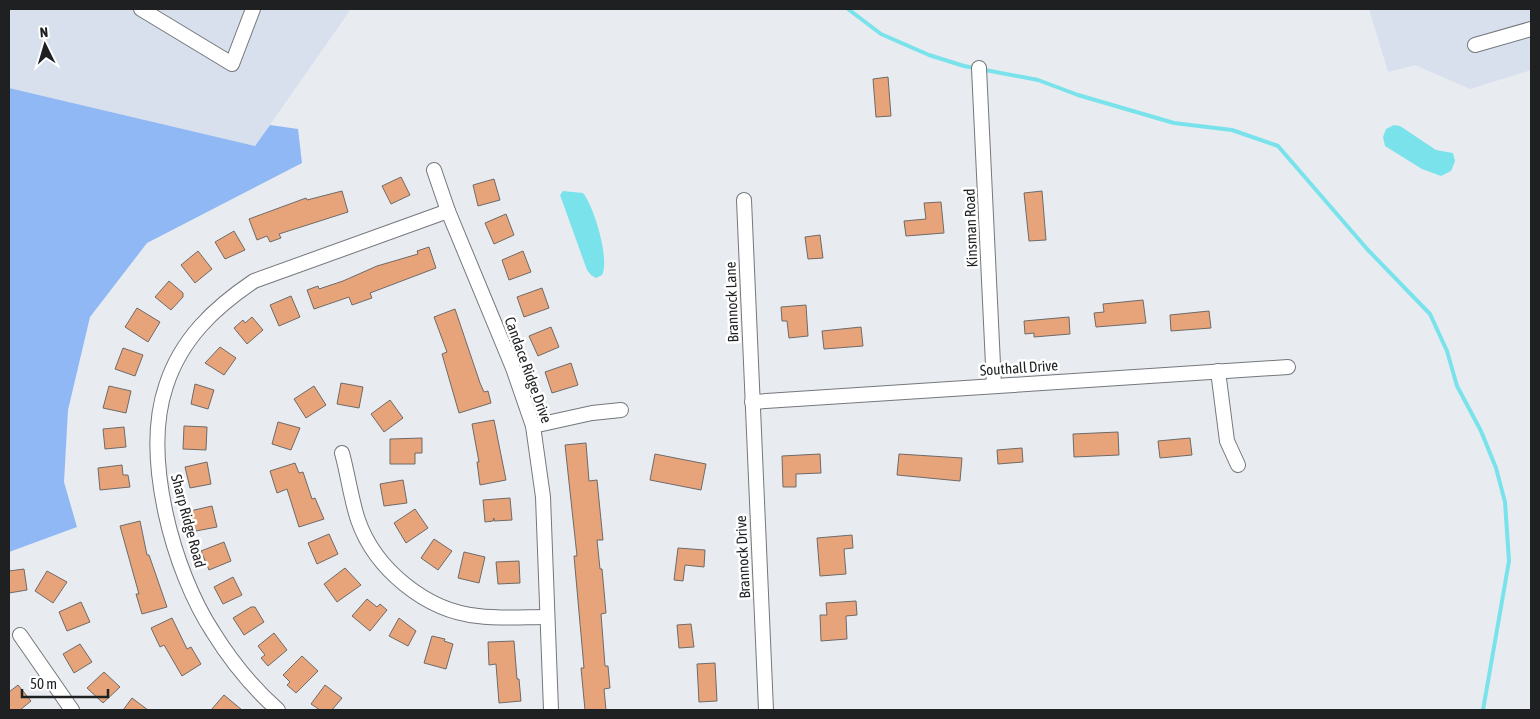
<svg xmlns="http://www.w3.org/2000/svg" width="1540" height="719" font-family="'Asap Condensed',sans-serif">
<rect width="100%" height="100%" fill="#e8ecf1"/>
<g fill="#d7e0ec">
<polygon points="9,9 351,9 255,146 9,88"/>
<polygon points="1369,9 1531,9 1531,70 1470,89 1415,65 1388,72"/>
</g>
<polygon fill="#8fb8f4" points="9,88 255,146 270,125 298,129 302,163 147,243 90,317 68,410 64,482 77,527 9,552"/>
<g fill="#7ae2ea">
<polygon points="1394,125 1400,126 1436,150 1453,153 1455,161 1451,171 1441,176 1422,169 1385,146 1383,137 1386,129"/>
<path d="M563 191 583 193C594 206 610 260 602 275L596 278 591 275 587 270 560 195Z"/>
</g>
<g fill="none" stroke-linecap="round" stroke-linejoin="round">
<polyline stroke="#7ae2ea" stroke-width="4" points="848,9 881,34 929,55 964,66 1038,80 1078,95 1174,123 1232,130 1278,146 1368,250 1430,314 1447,351 1457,386 1481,431 1496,468 1505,502 1509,561 1483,710"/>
</g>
<g fill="#e7a47b" stroke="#6f6a67">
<polygon points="888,77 891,116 876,117 873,79"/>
<polygon points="401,177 410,195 391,204 382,186"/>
<polygon points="494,179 500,200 478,206 473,185"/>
<polygon points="342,191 348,212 279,234 281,238 270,242 267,236 257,240 249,219 306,198 307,200"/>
<polygon points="1042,191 1046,240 1029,241 1024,193"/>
<polygon points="941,202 944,233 906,236 904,221 926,219 924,203"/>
<polygon points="506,214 514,235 494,244 485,223"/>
<polygon points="234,231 245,250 225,259 215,242"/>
<polygon points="820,235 823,258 808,259 805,237"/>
<polygon points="429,247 436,268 370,293 372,298 352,305 349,297 314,309 307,290 318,286 319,289 343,281 377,266 418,254 417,251"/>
<polygon points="198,251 212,269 195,283 181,265"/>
<polygon points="523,251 531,272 509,280 502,260"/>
<polygon points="169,281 183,293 183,297 171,310 155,297"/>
<polygon points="542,288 549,308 524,317 517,297"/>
<polygon points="291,296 300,317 279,326 270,305"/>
<polygon points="1143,300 1146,323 1096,327 1094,313 1104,312 1103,304"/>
<polygon points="806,305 808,336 789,338 787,321 782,321 781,307"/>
<polygon points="137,308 160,322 148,342 125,327"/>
<polygon points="455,309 480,383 484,392 488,391 491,403 459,413 442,354 447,352 434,317"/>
<polygon points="1209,311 1211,328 1171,331 1170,315"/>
<polygon points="252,317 263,330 247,344 234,328 243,320 245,323"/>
<polygon points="1069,317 1070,334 1034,337 1034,333 1025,334 1024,321"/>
<polygon points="551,327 559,347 538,356 529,336"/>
<polygon points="861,327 863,346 824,349 822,331"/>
<polygon points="220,347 236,358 224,375 205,363"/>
<polygon points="123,348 143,355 135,376 115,369"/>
<polygon points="571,363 578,385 552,393 545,372"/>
<polygon points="341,383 363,387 359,408 337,404"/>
<polygon points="195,384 214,390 208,409 191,404"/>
<polygon points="109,386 131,391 126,413 103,408"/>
<polygon points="314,386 326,405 306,418 294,399"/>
<polygon points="390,400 403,418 384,432 371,414"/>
<polygon points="494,420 506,480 480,485 477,462 479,462 472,424"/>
<polygon points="278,422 300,428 291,450 272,444"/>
<polygon points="184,426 207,427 206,450 183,449"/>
<polygon points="124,427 126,447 105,449 103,429"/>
<polygon points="1118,432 1119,455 1074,457 1073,434"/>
<polygon points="422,438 422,453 415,453 415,464 390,464 390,439"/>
<polygon points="1190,438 1192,455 1160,458 1158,441"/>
<polygon points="586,443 589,481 597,480 603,540 597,540 600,569 602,569 606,613 601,614 605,666 608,666 610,688 604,689 606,710 585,710 581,668 584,668 574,556 577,556 565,445"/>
<polygon points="1022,448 1023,462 998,464 997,450"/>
<polygon points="655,454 706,464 701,490 650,480"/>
<polygon points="820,454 821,473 796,474 796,487 783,487 782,456"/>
<polygon points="899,454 962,458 960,481 897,475"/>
<polygon points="207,462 211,484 190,488 185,467"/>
<polygon points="295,463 299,473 303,472 312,499 315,498 324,519 299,527 287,489 277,493 270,471"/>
<polygon points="122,465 123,475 128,475 130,487 100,490 98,468"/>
<polygon points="403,480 407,503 384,506 380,484"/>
<polygon points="510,498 512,520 494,521 494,518 493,521 485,522 483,500"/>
<polygon points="212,506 217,527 196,531 190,511"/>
<polygon points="415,509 428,528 406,543 394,523"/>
<polygon points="140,521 147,555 149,555 167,607 142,614 136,594 139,594 120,526"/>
<polygon points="329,534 338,554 317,564 308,543"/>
<polygon points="852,535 853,548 844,549 846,574 820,576 817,538"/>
<polygon points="434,539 452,551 438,570 421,558"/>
<polygon points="224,542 231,561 209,570 201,551"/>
<polygon points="678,548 705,550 704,567 685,565 683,581 674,580"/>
<polygon points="464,552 485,557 479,583 458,578"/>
<polygon points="519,561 520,583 498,584 496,562"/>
<polygon points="345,568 361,585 337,602 324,584"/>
<polygon points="24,569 27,590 9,593 9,571"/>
<polygon points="47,571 67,582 53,603 35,591"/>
<polygon points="233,577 242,595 223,604 214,587"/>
<polygon points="367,599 377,607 380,604 387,610 370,631 352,616"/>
<polygon points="856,601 857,615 846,616 847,639 821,641 820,615 827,615 826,603"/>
<polygon points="81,602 90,622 67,631 59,612"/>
<polygon points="251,607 255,607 264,622 244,635 233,618"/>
<polygon points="172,618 187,649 191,647 201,664 182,676 164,645 160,647 151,628"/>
<polygon points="399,618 416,631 408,646 389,636"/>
<polygon points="691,624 694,647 679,648 677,625"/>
<polygon points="274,633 287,650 268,666 261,658 265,655 258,646"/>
<polygon points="432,636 445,639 444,641 453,644 446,669 424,663"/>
<polygon points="514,641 517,679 519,679 521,701 499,703 496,664 489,665 488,642"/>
<polygon points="80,644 92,662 74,673 63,654"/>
<polygon points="302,656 318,671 296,693 287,685 290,682 283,675"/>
<polygon points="715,663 717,701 699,702 697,664"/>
<polygon points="104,672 120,687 103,703 87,688"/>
<polygon points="18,685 31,701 20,710 9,710 9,692"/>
<polygon points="325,685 342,698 332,710 320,710 311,704"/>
<polygon points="224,695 242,710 211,710"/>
<polygon points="132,698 148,710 123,710"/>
</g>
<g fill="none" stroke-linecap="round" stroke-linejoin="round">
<defs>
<g id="minor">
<polyline points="141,9 232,64 253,9"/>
<polyline points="1475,45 1531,29"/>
<polyline points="979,68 994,386"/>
<polyline points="434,170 448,211 513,368 533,426 543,497 551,710"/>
<polyline points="744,200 766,710"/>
<polyline points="1218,371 1227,441 1238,465"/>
<polyline points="752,402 1288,367"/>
<polyline points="533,426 592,413 621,410"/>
<path d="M342 453C348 475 351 499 358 520 375 569 426 611 478 616 501 619 524 617 547 617"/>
<polyline points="20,635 72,710"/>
<path d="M278 710C253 688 231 661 213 632 173 571 142 457 166 386 181 339 214 308 254 281L448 211"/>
</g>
</defs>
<use href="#minor" stroke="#74777c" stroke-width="16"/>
<use href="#minor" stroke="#fff" stroke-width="14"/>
</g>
<g text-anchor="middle" stroke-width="5" stroke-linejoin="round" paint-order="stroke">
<g font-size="15" fill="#1e2022" stroke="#fff">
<text transform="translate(971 228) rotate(-92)" y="5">Kinsman Road</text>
<text transform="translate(732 302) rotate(-92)" y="5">Brannock Lane</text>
<text transform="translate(1019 368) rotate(-4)" y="5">Southall Drive</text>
<text transform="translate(528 370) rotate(70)" y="5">Candace Ridge Drive</text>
<text transform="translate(188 521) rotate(75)" y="5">Sharp Ridge Road</text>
<text transform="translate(743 557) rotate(-93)" y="5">Brannock Drive</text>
</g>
</g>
<rect width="1540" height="719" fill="none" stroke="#1e2022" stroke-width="20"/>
<g transform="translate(45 45) rotate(355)" stroke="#ffffff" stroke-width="4" paint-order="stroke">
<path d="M0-4L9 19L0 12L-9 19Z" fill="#1e2022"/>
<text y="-8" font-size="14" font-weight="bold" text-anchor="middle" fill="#1e2022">N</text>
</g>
<path d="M22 689v8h86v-8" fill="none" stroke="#1e2022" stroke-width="2.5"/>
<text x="30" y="689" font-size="15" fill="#1e2022" stroke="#ffffff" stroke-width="4" paint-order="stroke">50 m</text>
</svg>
